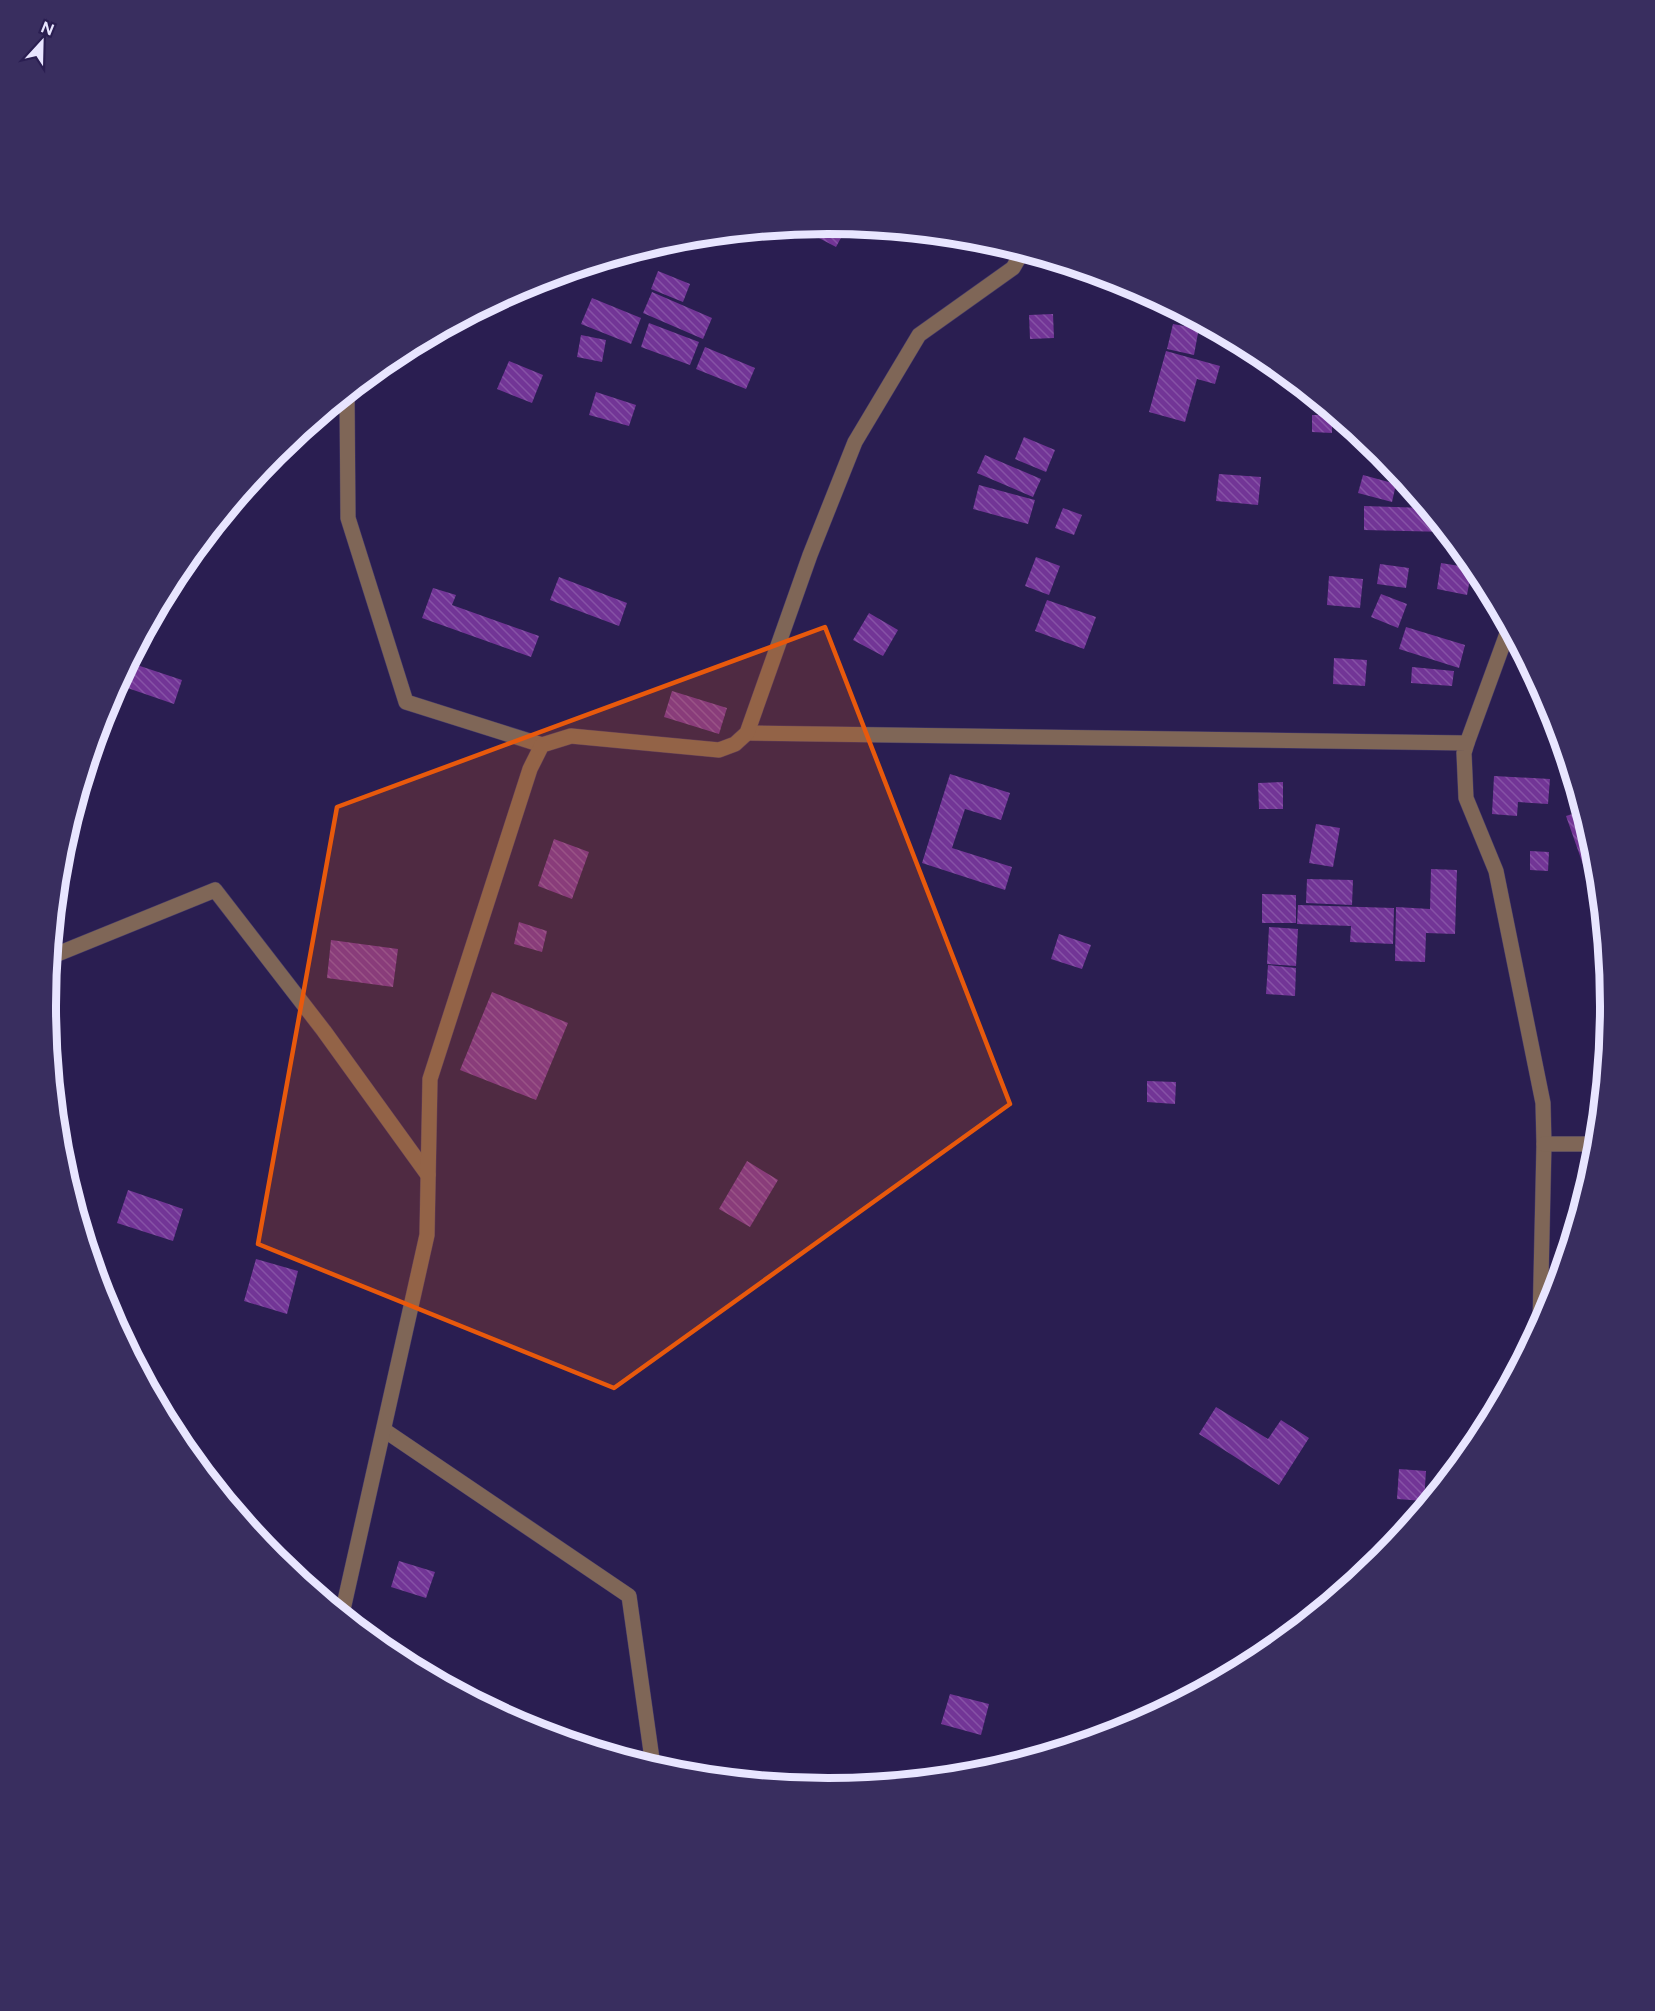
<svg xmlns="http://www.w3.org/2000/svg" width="1655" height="2011" font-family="Figtree,sans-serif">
<defs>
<pattern id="building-back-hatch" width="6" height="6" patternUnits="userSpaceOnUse" patternTransform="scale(1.5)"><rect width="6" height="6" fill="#723596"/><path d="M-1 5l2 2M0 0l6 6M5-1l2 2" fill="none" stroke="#8652a6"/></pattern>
</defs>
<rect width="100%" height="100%" fill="#2a1e51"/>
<g fill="url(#building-back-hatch)">
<polygon points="828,223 848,225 836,247 800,228 801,226"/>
<polygon points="658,271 690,284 683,302 651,289"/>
<polygon points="652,292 712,318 703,339 643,313"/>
<polygon points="592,298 641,318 631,344 581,324"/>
<polygon points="1053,314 1054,338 1030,339 1029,315"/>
<polygon points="1187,314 1200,322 1194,355 1167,349 1173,324 1184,326"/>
<polygon points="649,323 699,342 690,365 641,347"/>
<polygon points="581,335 606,340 602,362 577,357"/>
<polygon points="705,347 755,368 746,389 696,369"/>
<polygon points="1166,351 1220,366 1215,384 1197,379 1185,422 1149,412"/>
<polygon points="509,361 543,375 532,403 497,389"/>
<polygon points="596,392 636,405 629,426 589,415"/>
<polygon points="1312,415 1332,415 1332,433 1312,432"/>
<polygon points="1024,437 1055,450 1046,472 1015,459"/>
<polygon points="985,455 1041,479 1033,497 977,473"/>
<polygon points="1219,474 1261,477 1258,505 1216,501"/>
<polygon points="1363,475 1396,484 1392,502 1358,493"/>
<polygon points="979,485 1035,500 1028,524 973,509"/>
<polygon points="1364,506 1426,508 1447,532 1364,530"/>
<polygon points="1063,508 1082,515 1074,535 1055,528"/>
<polygon points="1036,557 1060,566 1049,595 1025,586"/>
<polygon points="1441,563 1472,568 1467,595 1437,589"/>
<polygon points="1380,564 1409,568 1406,588 1377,584"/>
<polygon points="1329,576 1363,579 1360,608 1327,605"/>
<polygon points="559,577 627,603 619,626 550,600"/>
<polygon points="433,588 456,595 452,605 539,636 531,657 422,618"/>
<polygon points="1381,594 1407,604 1398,628 1371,617"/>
<polygon points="1047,600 1096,617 1084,649 1035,631"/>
<polygon points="869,613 898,630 883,656 853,640"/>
<polygon points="1406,627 1465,645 1459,668 1399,649"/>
<polygon points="1334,658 1367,660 1365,686 1333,684"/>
<polygon points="128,662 182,680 174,704 116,684"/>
<polygon points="1412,667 1454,671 1452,686 1411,683"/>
<polygon points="672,691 727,708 719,734 664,717"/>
<polygon points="950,774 1010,793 1001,820 965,809 952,848 1012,867 1005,890 922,863"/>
<polygon points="1494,776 1550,779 1548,804 1518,802 1517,816 1492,814"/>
<polygon points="1283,782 1283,809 1259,809 1258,783"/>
<polygon points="1582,811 1595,853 1600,913 1566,816"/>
<polygon points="1316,824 1340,828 1333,867 1309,863"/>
<polygon points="554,839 589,852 572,899 538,886"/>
<polygon points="1530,851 1549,852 1548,871 1530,870"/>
<polygon points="1431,869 1457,870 1455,934 1426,933 1425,962 1395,961 1396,907 1430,909"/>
<polygon points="1307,879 1353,880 1352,905 1306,903"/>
<polygon points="1262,894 1296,895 1296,923 1262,923"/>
<polygon points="1298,905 1394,908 1393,944 1350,942 1351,926 1297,924"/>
<polygon points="519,922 547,931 542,952 514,944"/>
<polygon points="1269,927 1298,929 1296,966 1267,964"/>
<polygon points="1059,934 1091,945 1082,969 1051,959"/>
<polygon points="331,940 398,949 393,987 327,978"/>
<polygon points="1268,965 1296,968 1295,996 1266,994"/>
<polygon points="492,992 568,1023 536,1100 460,1070"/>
<polygon points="1147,1081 1176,1082 1175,1104 1147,1102"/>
<polygon points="747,1161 778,1180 750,1227 719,1209"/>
<polygon points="128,1190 183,1209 173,1241 117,1223"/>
<polygon points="256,1259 298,1271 287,1314 244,1301"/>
<polygon points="1216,1407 1268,1439 1281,1420 1309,1438 1279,1485 1199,1434"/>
<polygon points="1399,1469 1426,1471 1424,1501 1397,1499"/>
<polygon points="399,1561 435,1572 426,1598 391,1587"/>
<polygon points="950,1694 989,1704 981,1735 941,1724"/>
</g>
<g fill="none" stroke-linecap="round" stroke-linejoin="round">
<defs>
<polyline id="service" points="1467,743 1509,628"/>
<g id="minor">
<polyline points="347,393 348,518 406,702 542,745"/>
<polyline points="747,733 1467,743 1464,753 1466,798 1496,871 1543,1103 1544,1144 1540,1324"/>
<polyline points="50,957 215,890 324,1031 428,1175"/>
<polyline points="1544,1144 1596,1144"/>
<polyline points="384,1430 629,1596 653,1766"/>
<polyline points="342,1614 427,1235 430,1079 530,769 542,745 571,736 719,750 735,744 747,733 810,555 855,442 919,335 1013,268 1023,251"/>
</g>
</defs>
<use href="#service" stroke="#453a69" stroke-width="16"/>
<use href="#minor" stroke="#453a69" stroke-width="16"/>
<use href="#service" stroke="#7f6657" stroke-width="15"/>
<use href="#minor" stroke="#7f6657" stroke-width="15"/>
</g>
<path fill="#e8590c" fill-opacity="0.2" stroke="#e8590c" stroke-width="4.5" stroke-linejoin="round" d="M825 627 1010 1104 614 1388 258 1244 337 807Z"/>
<path d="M0 0H1655V2011H0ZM56 1006a772 772 0 1 1 1544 0a772 772 0 1 1-1544 0Z" fill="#392e5f" fill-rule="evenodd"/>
<path fill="none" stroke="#e8e5ff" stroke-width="8" d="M56 1006a772 772 0 1 1 1544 0a772 772 0 1 1-1544 0Z"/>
<g transform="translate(42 42) rotate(22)" stroke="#2a1e51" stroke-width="4.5" paint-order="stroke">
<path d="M0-4.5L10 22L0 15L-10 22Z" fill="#e8e5ff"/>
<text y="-9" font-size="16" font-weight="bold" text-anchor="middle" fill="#e8e5ff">N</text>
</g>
</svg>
